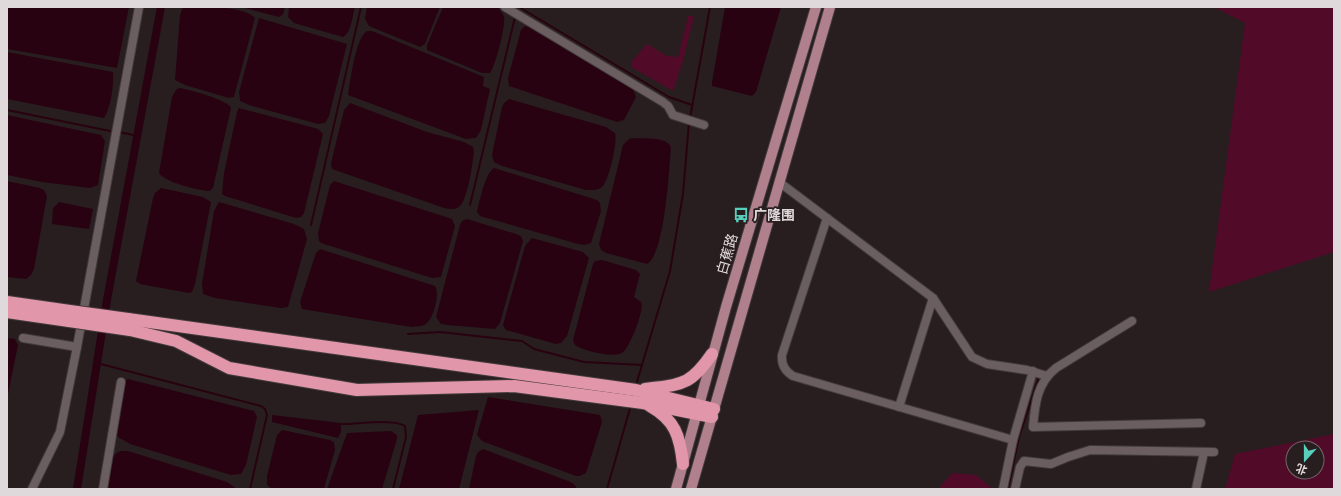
<svg xmlns="http://www.w3.org/2000/svg" width="1341" height="496" font-family="'PT Serif','Noto Sans SC',serif">
<rect width="100%" height="100%" fill="#281e20"/>
<g fill="#510a27" fill-rule="evenodd">
<polygon points="1214,7 1334,7 1334,252 1209,292 1245,23"/>
<polygon points="688,16 694,16 683,61 673,91 631,67 632,61 647,44 667,56 678,57"/>
<path d="M1334 434V489H1225L1235 454ZM1293 448H1317V472H1293Z"/>
<polygon points="953,473 976,475 993,489 940,489 941,485"/>
</g>
<g fill="#280210">
<polygon points="7,7 129,7 117,68 7,49"/>
<path d="M183 7C200 7 244 5 255 18L234 97 229 98 185 85 175 80 180 15Z"/>
<polygon points="241,7 285,7 283,14 279,17"/>
<path d="M289 7H355C352 16 352 32 343 37L294 23 288 17Z"/>
<polygon points="367,7 440,7 425,44 420,47 369,26 365,19"/>
<path d="M443 7H497C500 10 503 13 504 17 506 25 495 67 490 73H482L427 50V45Z"/>
<polygon points="725,7 781,7 756,92 752,96 712,86 712,82"/>
<polygon points="259,18 347,44 329,116 325,123 318,124 249,105 240,101 239,92"/>
<polygon points="525,26 531,28 633,89 636,97 624,120 617,122 509,86 508,78 521,30"/>
<path d="M367 31H372L484 77 483 86 490 89 481 130 476 138 466 139 348 95C350 82 356 36 367 31Z"/>
<path d="M7 52 113 72C114 85 111 107 104 118L7 99Z"/>
<path d="M179 88C188 89 228 100 231 108L213 188 210 191C200 191 164 182 159 173L172 97 176 90Z"/>
<path d="M509 99 606 127 615 133C618 141 609 181 602 187 597 191 592 190 586 190L502 166 494 162 492 155 502 107 504 103Z"/>
<path d="M350 103 427 132 464 142 473 147 474 153C472 165 468 200 459 207 455 210 449 209 444 208L332 169 331 163 344 110Z"/>
<polygon points="239,108 311,127 318,129 323,134 304,213 301,217 296,218 225,196 222,194 224,173 237,112"/>
<polygon points="7,115 101,135 105,141 98,185 90,188 42,182 7,175"/>
<path d="M632 138C643 139 666 136 671 147 669 169 665 254 647 264L606 253 601 250 599 244 623 145 629 139Z"/>
<path d="M494 168 597 200 600 203 601 211 591 243 585 245 578 244 480 216 477 212C479 203 486 171 494 168Z"/>
<polygon points="7,181 40,188 44,190 47,196 34,269 31,275 26,279 7,277"/>
<polygon points="334,181 452,219 455,226 441,277 432,278 321,243 319,241 318,233 330,185"/>
<polygon points="161,188 203,197 211,202 195,284 192,292 189,293 140,284 136,281 153,198 155,193"/>
<polygon points="59,202 93,209 89,229 52,224 53,208"/>
<polygon points="219,202 294,224 304,229 307,239 288,307 281,308 215,298 203,294 202,284 214,211"/>
<polygon points="467,219 516,234 521,236 523,241 500,323 495,329 447,325 441,324 436,317 460,225 462,221"/>
<polygon points="532,238 583,252 589,258 567,336 561,343 556,344 506,330 503,325 525,246"/>
<path d="M320 249 435 286C440 294 434 317 427 323 423 327 416 326 411 327L302 309 300 302 316 253Z"/>
<path d="M602 260 636 270 640 274 634 297 641 302C645 309 630 348 622 353 614 358 582 351 575 345L573 340 593 264 595 261Z"/>
<polygon points="7,338 15,339 18,345 7,399"/>
<polygon points="128,379 254,411 257,417 246,465 241,474 231,475 130,444 118,437 116,433 124,381"/>
<polygon points="488,397 600,415 602,422 586,473 580,476 576,476 482,441 477,435 478,431"/>
<polygon points="479,410 459,489 399,489 418,415"/>
<polygon points="272,415 341,423 341,432 338,438 272,422"/>
<polygon points="282,430 330,440 334,442 335,450 324,489 272,489 267,485 267,476 277,435"/>
<polygon points="391,431 397,435 397,439 382,489 327,489 347,433"/>
<polygon points="483,449 568,481 574,484 577,489 469,489 476,456 478,452"/>
<path d="M121 451H128L227 482 237 489H106C108 477 107 455 121 451Z"/>
</g>
<g fill="none" stroke-linecap="round" stroke-linejoin="round">
<g stroke="#280210" stroke-width="2">
<polyline points="519,7 669,97 692,105"/>
<polyline points="7,110 110,131"/>
<polyline points="690,118 710,7"/>
<polyline points="119,132 138,136"/>
<polyline points="470,205 515,17"/>
<polyline points="311,225 361,7"/>
<polyline points="408,334 440,332 522,341 534,349 584,362 642,365"/>
<polyline points="97,363 261,406 265,409 267,415 250,489"/>
<polyline points="636,385 670,271 683,194 689,122"/>
<path d="M339 424C354 425 394 418 405 426L406 437 393 489"/>
<polyline points="607,489 631,405"/>
<polyline points="1008,489 1019,437 1039,377"/>
</g>
<polyline stroke="#280210" stroke-width="8" points="77,489 107,300 161,7"/>
<defs>
<g id="minor">
<polyline points="505,7 663,102 668,106 673,115 704,125"/>
<polyline points="779,182 933,298 972,357 987,364 1027,370 1047,376"/>
<path d="M827 218 782 355C781 365 785 371 793 376L1013 440"/>
<path d="M1132 321 1056 368C1037 383 1035 404 1033 427L1201 423"/>
<polyline points="23,338 77,347"/>
<polyline points="899,407 933,298"/>
<polyline points="32,489 60,432 77,347 139,7"/>
<polyline points="103,489 121,382"/>
<polyline points="1003,489 1013,440 1033,371"/>
<polyline points="1015,489 1020,467 1024,461 1051,464 1068,457 1090,450 1214,452"/>
<polyline points="1196,489 1204,452"/>
</g>
<g id="major">
<polyline points="676,489 726,307 816,7"/>
<polyline points="691,489 830,7"/>
</g>
<g id="highway">
<polyline points="7,302 70,311"/>
<polyline points="7,312 69,321"/>
<polyline points="128,319 636,390 714,409"/>
<polyline points="130,330 176,341 229,368 357,390 514,386 643,403 712,417"/>
<path d="M645 389C682 384 690 386 712 354"/>
<path d="M650 406C675 420 680 436 683 464"/>
</g>
</defs>
<use href="#minor" stroke="#423a3c" stroke-width="10"/>
<use href="#major" stroke="#423a3c" stroke-width="12"/>
<use href="#highway" stroke="#423a3c" stroke-width="14"/>
<use href="#minor" stroke="#6a5e61" stroke-width="8"/>
<use href="#major" stroke="#b1808d" stroke-width="10"/>
<use href="#highway" stroke="#e196aa" stroke-width="12"/>
<defs>
<g id="highway-bridge">
<polyline points="70,311 128,319"/>
<polyline points="69,321 130,330"/>
</g>
</defs>
<use href="#highway-bridge" stroke="#423a3c" stroke-width="14" stroke-linecap="butt"/>
<use href="#highway-bridge" stroke="#e196aa" stroke-width="12"/>
</g>
<defs>
<symbol id="bus-bare" viewBox="-9 -9 18 18"><path d="M-5-6H5V4H4V6H2V4H-2V6H-4V4H-5ZM-3.5-4V0h7V-4ZM-3.5 1.2v1.5H-2V1.2ZM2 1.2v1.5H3.5V1.2Z" fill="#5acebc" stroke="#281e20" stroke-width="2.5" paint-order="stroke"/></symbol>
</defs>
<g fill-rule="evenodd">
<use href="#bus-bare" x="730" y="204" width="22" height="22"/>
</g>
<g text-anchor="middle" stroke-width="3.5" stroke-linejoin="round" paint-order="stroke">
<g font-size="14" font-weight="bold" fill="#e0d9db" stroke="#281e20" text-anchor="start">
<text x="753" y="220">广隆围</text>
</g>
<g font-size="14" fill="#e0d9db" stroke="#281e20">
<text transform="translate(727 254) rotate(-74)" y="5">白蕉路</text>
</g>
</g>
<rect width="1341" height="496" fill="none" stroke="#e0d9db" stroke-width="16"/>
<g transform="translate(1305 460) rotate(201)"><circle r="19" fill="#281e20" stroke="#72696b"/>
<path d="M0-3L7 15L0 10L-7 15Z" fill="#5acebc"/>
<text y="-6" font-size="11" font-weight="bold" text-anchor="middle" fill="#e0d9db">北</text>
</g>
</svg>
